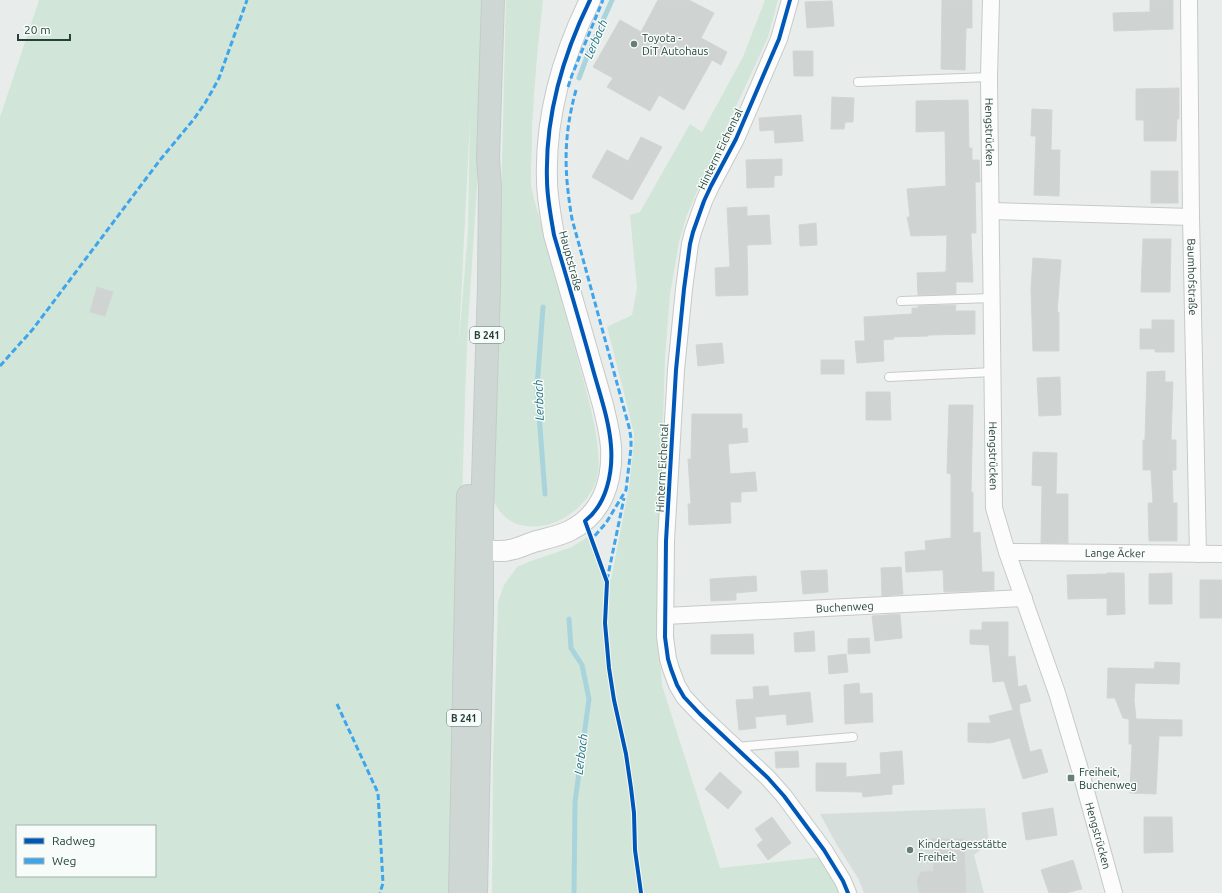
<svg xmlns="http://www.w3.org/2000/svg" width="1222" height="893" font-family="Ubuntu,sans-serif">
<rect width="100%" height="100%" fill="#e8edeb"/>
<polygon fill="#d6dedb" points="985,808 989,843 974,855 984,893 864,893 858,878 837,845 820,814"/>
<g fill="#d1e6d8" fill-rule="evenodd">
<path d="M39 0H483L477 187 468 325 465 398 451 893H0V117ZM470 119 468 230 459 342V341ZM17 826H155V876H17Z"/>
<path d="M506 0H543C538 43 534 86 532 129 532 141 532 154 531 166 531 173 531 179 531 185 534 202 540 218 544 234 556 285 572 335 585 386 592 412 601 447 598 473 593 504 557 531 526 526 509 524 498 513 492 497L497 363Z"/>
<polygon points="765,0 778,0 768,37 698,189 687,215 679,242 670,295 665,358 657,620 662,685 720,868 821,857 841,893 492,893 493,758 498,602 504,585 517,567 528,562 572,547 587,537 591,541 604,579 611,580 629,487 634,443 634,434 625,397 607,327 632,315 637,288 630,215 640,212 690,124 702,132 743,57"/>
</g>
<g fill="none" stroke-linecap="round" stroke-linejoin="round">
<g stroke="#a9d4db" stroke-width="5">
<polyline points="579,78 588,54 612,0"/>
<polyline points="543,307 537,387 545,494"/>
<polyline points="569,619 571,648 582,665 589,699 575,802 574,893"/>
</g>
</g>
<g fill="#cfd4d2" stroke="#d1d6d4">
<polygon points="658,0 689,0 714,13 701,38 727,52 721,65 712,60 684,110 659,95 650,111 607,87 613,78 593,67 620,20 641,32"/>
<polygon points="942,0 972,0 972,28 966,28 965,70 941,69"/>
<polygon points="1150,0 1173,0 1173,29 1114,31 1113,13 1150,12"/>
<polygon points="832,1 834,26 807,28 805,2"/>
<polygon points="793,51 813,51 813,76 794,76"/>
<polygon points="1179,88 1179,119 1177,119 1176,141 1144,141 1144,120 1136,120 1136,89"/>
<polygon points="832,97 854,98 853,122 845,122 844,129 831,129"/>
<polygon points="968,100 969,148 972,148 972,160 979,160 980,182 975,182 976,233 971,233 973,282 956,282 956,294 918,295 917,273 946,272 947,235 911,236 907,217 910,217 907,189 946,186 945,131 916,132 916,101"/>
<polygon points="1032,109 1052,110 1051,150 1060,150 1059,196 1034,195 1036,136 1031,136"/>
<polygon points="801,115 803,141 775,143 774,130 760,131 759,118"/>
<polygon points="641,137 662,147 632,200 592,177 607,150 628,161"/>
<polygon points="782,159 782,175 774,176 774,187 747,188 746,160"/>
<rect x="1151" y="171" width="27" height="32"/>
<polygon points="747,207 747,216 769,215 771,244 747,245 748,295 716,296 715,268 730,267 727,208"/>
<polygon points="816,223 817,245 800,246 799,225"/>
<polygon points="1143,239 1171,239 1170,292 1141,292"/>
<polygon points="1033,258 1061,260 1057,312 1059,312 1059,351 1033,351 1031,289"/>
<polygon points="97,287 113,292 105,316 90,312"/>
<polygon points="956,305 955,311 975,311 975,334 928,335 928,336 893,337 894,339 883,340 884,361 857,363 855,341 865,341 864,317 912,314 912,308 918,308 918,306"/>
<polygon points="1152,320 1174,320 1174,352 1155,352 1155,349 1140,349 1140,329 1152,329"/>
<polygon points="722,343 724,363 698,366 696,345"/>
<rect x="821" y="360" width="23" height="14"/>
<polygon points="1165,371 1165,382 1173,382 1171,440 1176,440 1176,470 1172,470 1173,503 1177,503 1177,541 1149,541 1148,503 1153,503 1151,470 1143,470 1143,440 1145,440 1147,372"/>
<polygon points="1060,377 1061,415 1039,416 1037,378"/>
<polygon points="866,392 890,392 891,420 866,420"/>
<polygon points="949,405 973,405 971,492 973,492 973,533 980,532 982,572 994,572 994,590 944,592 943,570 906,572 905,552 926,550 925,541 951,538 951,474 947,473"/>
<polygon points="692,414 742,414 742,429 747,428 748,442 728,444 730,474 755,472 757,491 741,492 741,502 730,502 731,523 689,525 688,504 691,504 688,459 691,459"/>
<polygon points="1033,452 1057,453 1056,494 1068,494 1068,543 1041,543 1042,486 1032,485"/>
<polygon points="901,567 903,594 882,596 881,568"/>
<polygon points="827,570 828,592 803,594 801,571"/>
<polygon points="1107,573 1124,573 1125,614 1107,615 1107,598 1068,599 1067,575 1107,574"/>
<polygon points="1172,573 1172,604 1149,604 1149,574"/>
<polygon points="756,576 757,591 736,593 736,600 711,601 710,579"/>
<rect x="1200" y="580" width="22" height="38"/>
<polygon points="900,614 902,638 875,641 872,616"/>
<polygon points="982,622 1008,622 1008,657 1015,656 1018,687 1026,685 1031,701 1019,704 1020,709 1019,709 1030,752 1041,749 1048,772 1023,779 1010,738 990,743 968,742 968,723 991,723 989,716 1013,710 1004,681 993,682 989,645 970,644 970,630 982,630"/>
<polygon points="814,631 815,651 795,652 794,633"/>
<polygon points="753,634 754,654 711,654 711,635"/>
<polygon points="869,638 870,653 848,654 848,639"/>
<polygon points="846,654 848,672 829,674 828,656"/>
<polygon points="1155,662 1180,663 1179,684 1135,683 1134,700 1136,719 1182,720 1182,736 1159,736 1156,794 1130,793 1132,744 1129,744 1129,719 1123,718 1115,698 1107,698 1108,668 1154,669"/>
<polygon points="859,683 860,694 872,693 873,722 845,724 844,685"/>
<polygon points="768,686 769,696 810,692 813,722 787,725 786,714 755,717 756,728 739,730 736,700 754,699 753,687"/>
<polygon points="798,751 799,767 776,768 775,752"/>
<polygon points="902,751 904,784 892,785 892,794 863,797 862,792 816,791 816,763 846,763 846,777 881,774 880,753"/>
<polygon points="720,772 742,792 728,809 705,789"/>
<polygon points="1053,808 1057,835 1026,840 1022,813"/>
<polygon points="772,817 791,843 768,860 757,845 763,840 755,829"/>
<polygon points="1144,817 1172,817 1173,852 1144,853"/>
<polygon points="931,839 964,839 966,893 919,893 917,880 921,872 934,871"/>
<polygon points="1073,860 1082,889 1066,893 1049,893 1041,870"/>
</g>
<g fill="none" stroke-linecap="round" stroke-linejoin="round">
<defs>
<g id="service">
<polyline points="858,82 989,77"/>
<polyline points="901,301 992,298"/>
<polyline points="889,377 993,372"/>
<polyline points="736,747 853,737"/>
</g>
<g id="minor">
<polyline points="790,0 779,39 736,139 711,186 704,201 693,232 690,244 684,289 676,370 666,541 665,637 668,659 671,669 677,685 684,697 700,714 768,778 784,796 824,850 843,881 848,893"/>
<path id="s1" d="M991 0 989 77 994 508 1007 552 1057 693 1081 773 1114 893"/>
<path id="s2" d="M1189 0 1191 217 1198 554"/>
<polyline points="991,211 1191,217"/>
<path id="s3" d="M1007 552 1222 554"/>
<path id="s4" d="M665 616 1024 598"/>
</g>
<path id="tertiary" d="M466 544C482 549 497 554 514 549 522 547 529 543 537 541 548 538 559 536 569 531 602 515 613 482 611 447 610 433 606 418 603 405L554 235C551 217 547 198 547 180 545 118 563 55 590 0"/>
<g id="primary">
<polyline points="460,893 468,496"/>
<polyline points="476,893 482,610 482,513 489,285 490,187 488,158 493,0"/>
</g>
</defs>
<use href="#service" stroke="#c5cac8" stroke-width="10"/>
<use href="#minor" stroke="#c5cac8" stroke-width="18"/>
<use href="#tertiary" stroke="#c5cac8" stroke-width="22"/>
<use href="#primary" stroke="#c3ccc9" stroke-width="24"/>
<use href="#service" stroke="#fcfcfc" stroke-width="8"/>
<use href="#minor" stroke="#fcfcfc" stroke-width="16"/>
<use href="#tertiary" stroke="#fcfcfc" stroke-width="20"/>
<use href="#primary" stroke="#cfd7d5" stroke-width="22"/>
<g stroke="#3ea4ec" stroke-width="3" stroke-dasharray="6 3" stroke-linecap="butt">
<polyline points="568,87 572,75 603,0"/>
<path d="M576 90C563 137 564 172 572 219L629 427 631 438V448L626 490 606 523 592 539"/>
<polyline points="0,366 33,329 160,160 194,119 205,103 212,91 219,78 247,0"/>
<polyline points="607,580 624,498"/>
<polyline points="337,704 378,793 383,883 380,893"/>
</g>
<defs>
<g id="cycleway">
<path d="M590 0C563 55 545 118 547 180 547 198 551 217 554 235 567 279 580 322 592 366 599 392 609 419 611 446 613 472 607 504 585 521L607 582 605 623 609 668 614 700 626 754 631 788 634 813 635 850 641 893"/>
<polyline points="790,0 779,39 736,139 711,186 704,201 693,232 690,244 684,289 676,370 666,541 665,637 668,659 671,669 677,685 684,697 700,714 768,778 784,796 824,850 843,881 848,893"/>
</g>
</defs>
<use href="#cycleway" stroke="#f7fbf9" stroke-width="6"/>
<use href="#cycleway" stroke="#0057b8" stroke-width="4"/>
</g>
<g fill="#697e78" stroke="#f7fbf9" stroke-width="1.5">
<circle cx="634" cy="44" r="4"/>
<rect x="1067" y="774" width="8" height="8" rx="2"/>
<circle cx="910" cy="850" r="4"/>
</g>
<g text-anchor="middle" stroke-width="3" stroke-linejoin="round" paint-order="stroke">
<g fill="#f7fbf9" stroke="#637a73" stroke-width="1">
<rect x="470" y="327" width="34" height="16" rx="3"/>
<rect x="447" y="710" width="34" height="16" rx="3"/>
</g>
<g font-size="10" font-weight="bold" fill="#24423a">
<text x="487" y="339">B 241</text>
<text x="464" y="722">B 241</text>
</g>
<g font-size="11" fill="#24423a" stroke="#f7fbf9" text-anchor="start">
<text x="642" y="42">Toyota -<tspan x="642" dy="13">DiT Autohaus</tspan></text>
<text x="1079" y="776">Freiheit,<tspan x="1079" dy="13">Buchenweg</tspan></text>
<text x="918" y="848">Kindertagesstätte<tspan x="918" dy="13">Freiheit</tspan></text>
</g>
<g font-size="11" fill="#24423a" stroke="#f7fbf9">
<text dy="4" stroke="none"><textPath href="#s1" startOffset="132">Hengstrücken</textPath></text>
<text transform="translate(720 149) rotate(-64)" y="4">Hinterm Eichental</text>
<text transform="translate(571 261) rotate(75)" y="4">Hauptstraße</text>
<text dy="4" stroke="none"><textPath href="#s2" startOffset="277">Baumhofstraße</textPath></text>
<text dy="4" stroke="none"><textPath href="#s1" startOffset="456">Hengstrücken</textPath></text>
<text transform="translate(662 468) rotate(-87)" y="4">Hinterm Eichental</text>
<text dy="4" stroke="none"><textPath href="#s3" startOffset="108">Lange Äcker</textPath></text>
<text dy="4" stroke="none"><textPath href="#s4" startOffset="180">Buchenweg</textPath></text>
<text dy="4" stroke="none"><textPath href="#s1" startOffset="852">Hengstrücken</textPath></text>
</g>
<g font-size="12" font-style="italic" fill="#1c6f80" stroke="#f7fbf9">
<text transform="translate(596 39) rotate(-67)" y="4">Lerbach</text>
<text transform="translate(539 400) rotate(-92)" y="4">Lerbach</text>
<text transform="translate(581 754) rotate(-83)" y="4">Lerbach</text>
</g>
</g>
<rect x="16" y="825" width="140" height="52" fill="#f7fbf9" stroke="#a3b1ad"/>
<rect x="24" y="838" width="20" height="6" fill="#0057b8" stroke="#a3b1ad"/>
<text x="52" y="845" font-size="12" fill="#24423a">Radweg</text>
<rect x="24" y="858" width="20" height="6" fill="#3ea4ec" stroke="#a3b1ad"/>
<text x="52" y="865" font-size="12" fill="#24423a">Weg</text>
<path d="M18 34v6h52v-6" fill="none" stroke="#24423a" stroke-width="2"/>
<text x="24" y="34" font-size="12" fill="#24423a" stroke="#f7fbf9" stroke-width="3" paint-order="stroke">20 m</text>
</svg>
